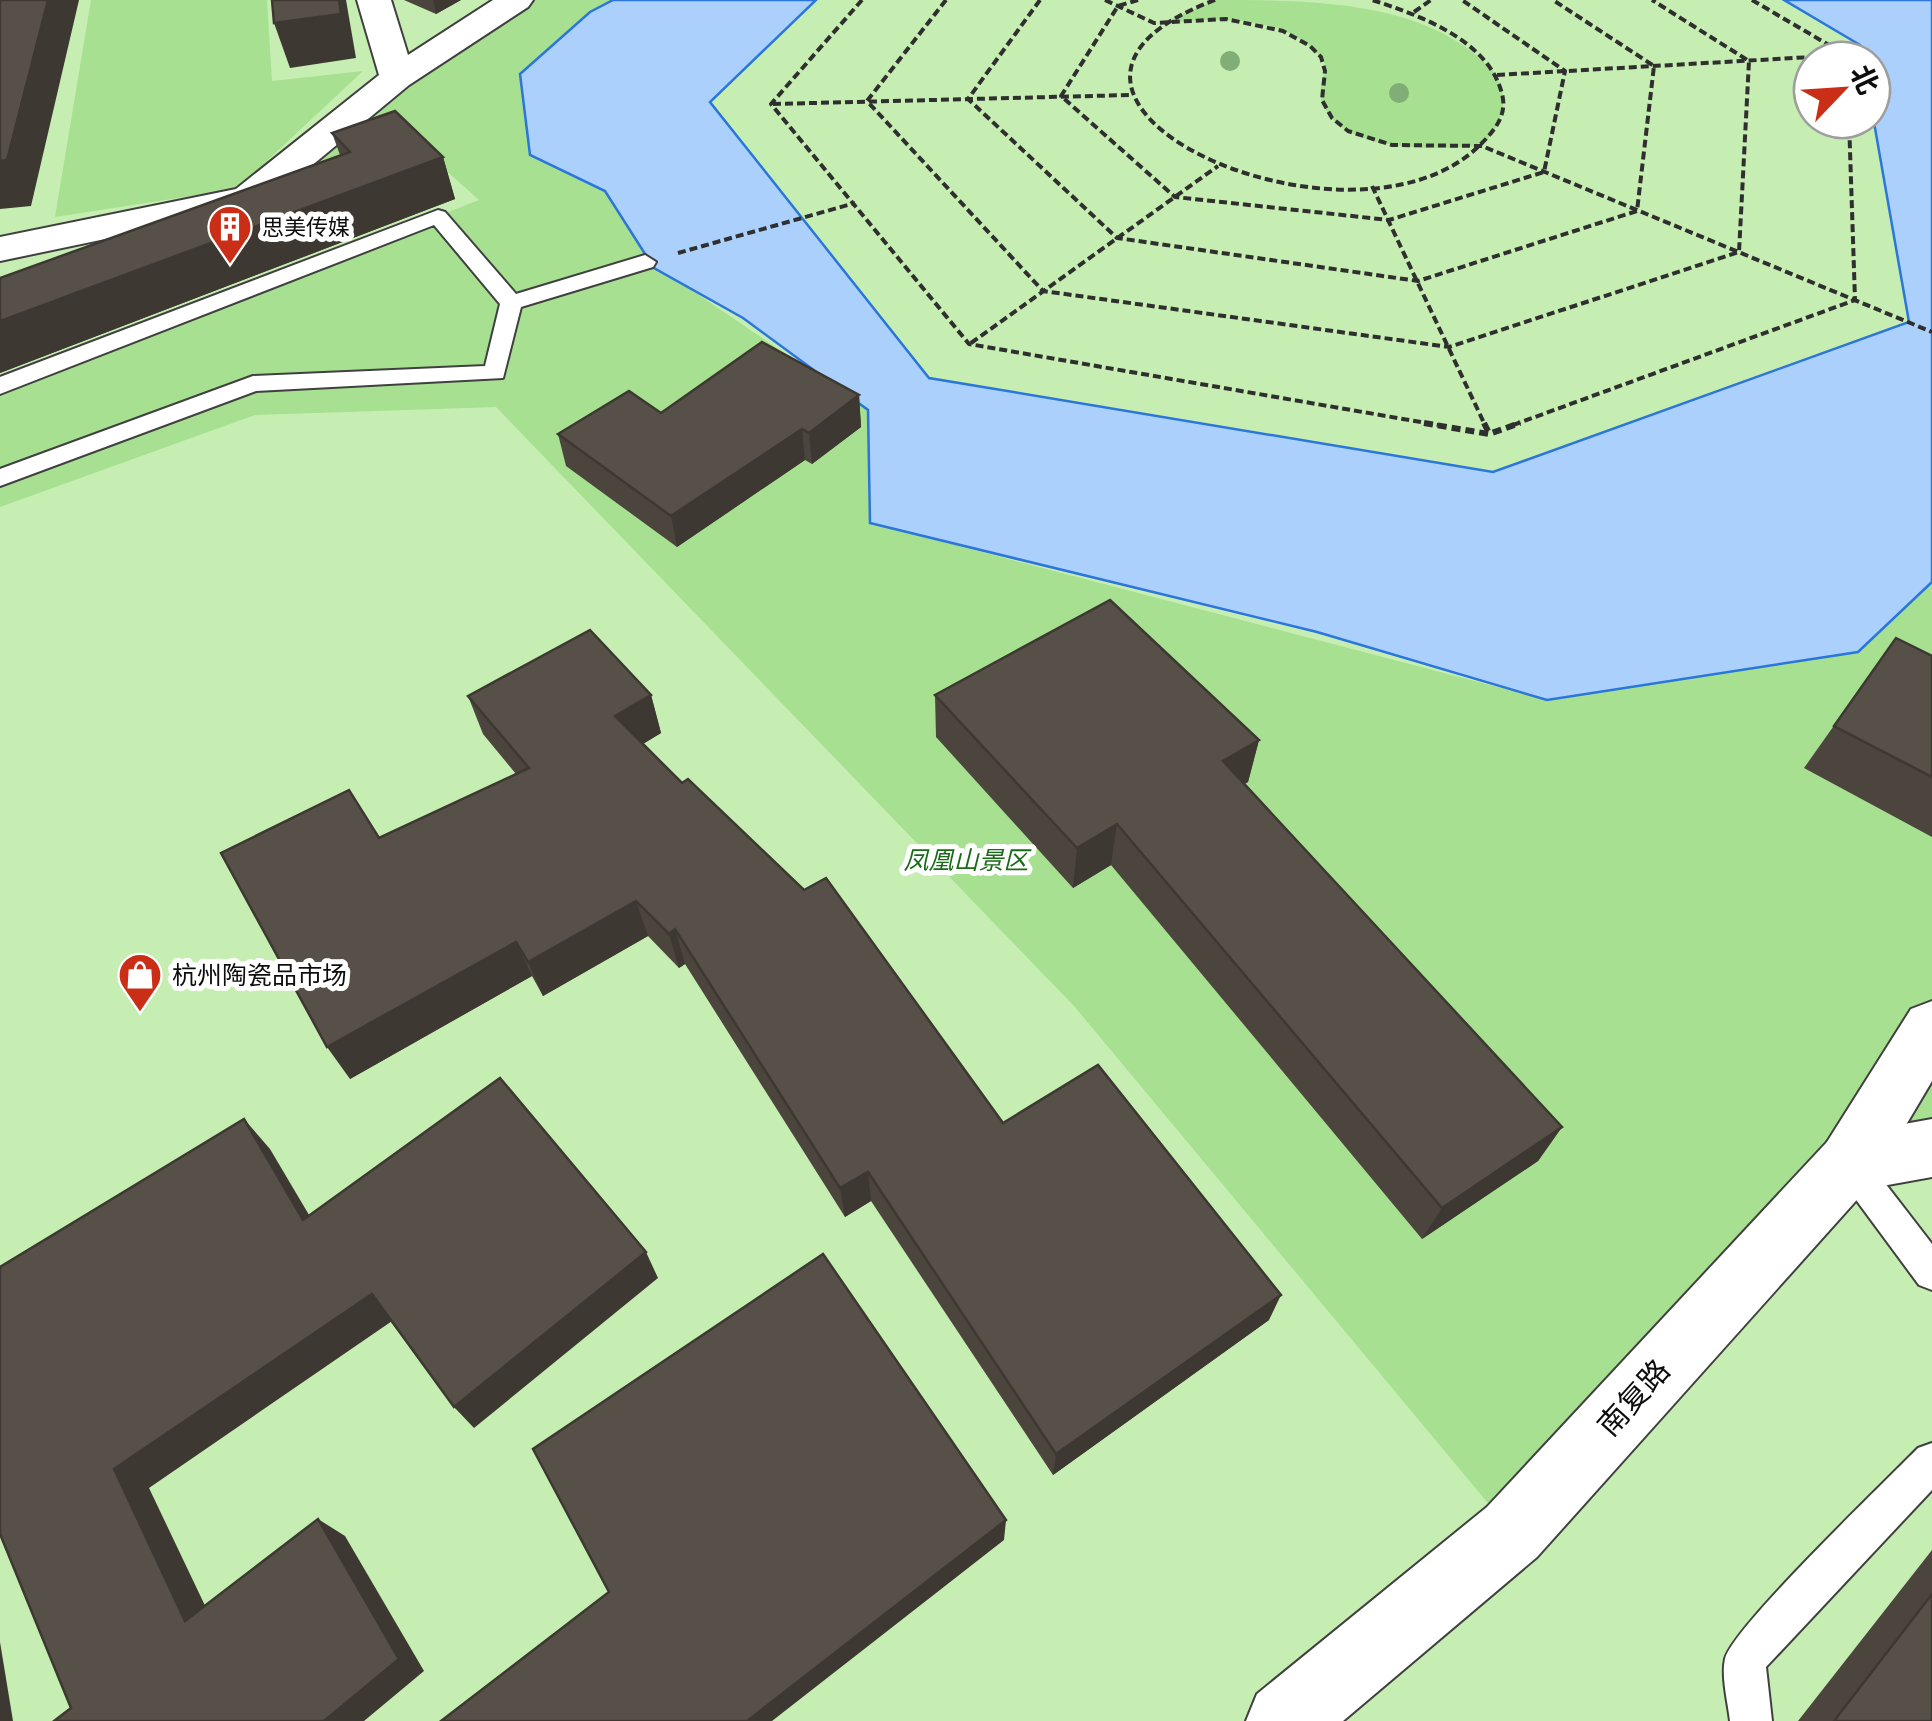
<svg xmlns="http://www.w3.org/2000/svg" width="1932" height="1721" font-family="'Roboto Serif','Noto Sans SC',serif">
<rect width="100%" height="100%" fill="#ffffed"/>
<path fill="#c7eeb2" fill-rule="evenodd" d="M0 0H1932V1721H0ZM1812 60H1872V120H1812Z"/>
<g fill="#a6e090">
<polygon points="91,0 267,0 272,81 363,71 237,189 55,217"/>
<polygon points="516,0 613,0 590,12 520,73 530,154 605,191 649,261 868,410 871,523 1547,700 1858,652 1932,582 1932,1148 1849,1163 1512,1532 1074,1006 496,407 255,415 0,507 0,386 479,200 413,141 276,176"/>
<path d="M1215 0C1310 0 1429 0 1493 71 1512 97 1502 125 1482 146 1438 149 1342 155 1322 102 1317 88 1325 78 1325 64 1292 11 1212 18 1159 24Z"/>
</g>
<polygon fill="#abd0fc" stroke="#2b76db" stroke-width="2.5" points="613,0 816,0 710,102 929,378 1493,472 1909,322 1872,111 1872,60 1863,60 1860,45 1784,0 1932,0 1932,582 1858,652 1547,700 1317,632 870,523 868,410 743,318 654,268 605,191 530,155 520,74 590,12"/>
<g fill="none" stroke-linecap="round" stroke-linejoin="round">
<defs>
<g id="service">
<polygon points="438,210 445,212 516,294 645,255 656,262 653,267 521,307 503,378 256,391 0,486 0,469 253,376 485,366 500,304 434,225 0,394 0,377"/>
<polygon points="1849,1147 1861,1152 1932,1244 1932,1290 1919,1285 1837,1174 1832,1163 1837,1152"/>
<path d="M1932 1443V1490L1766 1667 1772 1721H1730C1728 1703 1721 1677 1725 1659 1732 1628 1886 1481 1918 1448Z"/>
</g>
<g id="minor">
<polygon points="357,0 391,0 408,55 493,0 533,0 528,7 409,85 263,206 0,261 0,237 236,189 379,75"/>
<polygon points="1932,1119 1932,1177 1849,1192 1827,1184 1818,1163 1827,1142 1849,1134"/>
</g>
<polygon id="tertiary" points="1932,1001 1932,1081 1871,1184 1537,1557 1343,1721 1246,1721 1257,1694 1487,1507 1827,1142 1911,1009"/>
</defs>
<use href="#service" stroke="#404040" stroke-width="4"/>
<use href="#minor" stroke="#404040" stroke-width="4"/>
<use href="#tertiary" stroke="#404040" stroke-width="4"/>
<g stroke="#2f2f2f" stroke-width="4" stroke-dasharray="8 4" stroke-linecap="butt">
<polyline points="862,0 771,104 969,344 1438,425"/>
<polyline points="946,0 867,101 1043,291 1449,347 1739,252 1749,61 1652,0"/>
<polyline points="1040,0 968,99 1117,238 1418,281 1637,211 1654,66 1553,0"/>
<polyline points="1105,0 1154,23 1226,19 1283,31 1310,46 1321,57 1325,71 1322,100 1332,118 1348,131 1392,145 1482,146 1932,332"/>
<polyline points="1138,0 1118,6 1061,96 1175,197 1389,220 1544,172 1565,71 1462,0"/>
<path d="M1215 0C960 95 1348 272 1479 146 1493 132 1508 116 1502 94 1489 40 1419 15 1372 0"/>
<polyline points="1752,0 1846,55 1846,60"/>
<polyline points="1414,12 1431,0"/>
<polyline points="1497,75 1846,55"/>
<polyline points="773,104 1131,95"/>
<polyline points="1372,186 1485,425"/>
<polyline points="678,253 855,203"/>
<polyline points="971,343 1218,166"/>
<polyline points="1513,425 1855,300 1849,120"/>
</g>
<g stroke="#2f2f2f" stroke-width="6" stroke-dasharray="9 5" stroke-linecap="butt">
<polyline points="1424,423 1489,434 1520,423"/>
<polyline points="1484,423 1489,433"/>
</g>
<use href="#service" fill="#fff" fill-rule="evenodd"/>
<use href="#minor" fill="#fff" fill-rule="evenodd"/>
<use href="#tertiary" fill="#fff" fill-rule="evenodd"/>
</g>
<g fill="#81ae77">
<circle cx="1230" cy="61" r="10"/>
<circle cx="1399" cy="93" r="10"/>
</g>
<g fill="#4b453e">
<polygon points="404,0 461,0 436,14"/>
<polygon points="332,133 443,157 455,199 0,373 0,278 340,155"/>
<polygon points="859,395 861,427 812,464 805,460 677,547 566,466 558,434"/>
<polygon points="1896,638 1932,656 1932,837 1804,768"/>
<polygon points="651,695 661,733 643,744 1003,1123 1269,1320 1053,1475 871,1201 845,1217 685,964 679,968 648,936 543,996 532,976 350,1079 379,838 516,774 483,734 468,696"/>
<polygon points="935,695 1259,740 1248,782 1244,784 1562,1127 1538,1161 1422,1239 1111,865 1073,888 936,737"/>
<polygon points="1932,1550 1932,1721 1798,1721"/>
</g>
<g fill="#3d3832">
<polygon points="48,0 79,0 31,206 0,209 0,161"/>
<polygon points="339,0 346,0 356,58 290,68 274,23"/>
<polygon points="433,0 461,0 436,14"/>
<polygon points="443,157 455,199 0,373 0,321"/>
<polygon points="859,395 861,427 812,464 809,433"/>
<polygon points="802,429 805,460 677,547 671,516"/>
<polygon points="651,695 661,733 626,754 615,716"/>
<polygon points="1259,740 1248,782 1214,803 1223,761"/>
<polygon points="1117,824 1111,865 1073,888 1077,848"/>
<polygon points="636,901 648,936 543,996 528,962"/>
<polygon points="675,929 685,964 679,968 669,934"/>
<polygon points="516,942 532,976 350,1079 327,1047"/>
<polygon points="244,1119 270,1149 328,1247 303,1220"/>
<polygon points="1562,1127 1538,1161 1422,1239 1442,1208"/>
<polygon points="868,1172 871,1201 845,1217 840,1188"/>
<polygon points="646,1252 658,1278 474,1428 454,1407"/>
<polygon points="372,1294 395,1319 149,1488 219,1635 185,1621 114,1469"/>
<polygon points="1281,1295 1269,1320 1053,1475 1056,1454"/>
<polygon points="318,1519 345,1536 424,1671 364,1721 324,1721"/>
<polygon points="1006,1520 1004,1540 772,1721 747,1721"/>
<polygon points="0,1642 13,1721 0,1721"/>
</g>
<g fill="#575048" stroke="#3d3832" stroke-width="2.5">
<polygon points="0,0 48,0 7,160 0,161"/>
<polygon points="272,0 339,0 341,14 274,23"/>
<polygon points="395,111 443,157 0,321 0,278 350,152 332,133"/>
<polygon points="762,342 859,395 809,433 802,429 671,516 558,434 629,391 661,413"/>
<polygon points="1110,600 1259,740 1223,761 1562,1127 1442,1208 1117,824 1077,848 935,695"/>
<polygon points="590,630 651,695 615,716 682,783 688,779 804,890 826,878 1003,1123 1098,1065 1281,1295 1056,1454 868,1172 840,1188 675,929 669,934 636,901 528,962 516,942 327,1047 221,853 349,790 379,838 529,768 468,696"/>
<polygon points="1896,638 1932,656 1932,777 1834,726"/>
<polygon points="500,1078 646,1252 454,1407 372,1294 114,1469 185,1621 318,1519 399,1659 324,1721 54,1721 71,1708 0,1534 0,1267 244,1119 303,1220"/>
<polygon points="823,1254 1006,1520 747,1721 441,1721 609,1592 533,1449"/>
<polygon points="1932,1594 1932,1721 1834,1721"/>
</g>
<defs>
<symbol id="building-pin" viewBox="-11 -11 22 30"><path d="M0 17L-7.5 6A9.5 9.5 0 1 1 7.5 6Z" fill="#cb2e17" stroke="#fff"/><path d="M-4-6H4V6H1V3H-1V6H-4ZM-2.5-4.3h1.7v1.8h-1.7ZM.8-4.3h1.7v1.8H.8ZM-2.5-1h1.7V.8h-1.7ZM.8-1h1.7V.8H.8Z" fill="#fff"/></symbol>
<symbol id="shop-pin" viewBox="-11 -11 22 30"><path d="M0 17L-7.5 6A9.5 9.5 0 1 1 7.5 6Z" fill="#cb2e17" stroke="#fff"/><path d="M-5-2.5h2.3a2.7 3.5 0 0 1 5.4 0H5L5.5 6h-11ZM-1.5-2.5h3a1.5 2.3 0 0 0-3 0Z" fill="#fff"/></symbol>
</defs>
<g fill-rule="evenodd">
<use href="#building-pin" x="205" y="202" width="50" height="68"/>
<use href="#shop-pin" x="115" y="950" width="50" height="68"/>
</g>
<g text-anchor="middle" stroke-width="10" stroke-linejoin="round" paint-order="stroke">
<g font-size="22" fill="#0d0d0d" stroke="#fff" text-anchor="start">
<text x="262" y="235">思美传媒</text>
</g>
<g font-size="25" font-style="italic" fill="#1a6b17" stroke="#fff">
<text x="966" y="869">凤凰山景区</text>
</g>
<g font-size="25" fill="#0d0d0d" stroke="#fff" text-anchor="start">
<text x="172" y="984">杭州陶瓷品市场</text>
</g>
<g font-size="30" fill="#0d0d0d" stroke="#fff">
<text transform="translate(1634 1398) rotate(-48)" y="10">南复路</text>
</g>
</g>
<g transform="translate(1842 90) rotate(65)"><circle r="48" fill="#ffffff" stroke="#9e9e9e" stroke-width="2.5"/>
<path d="M0-8L18 38L0 25L-18 38Z" fill="#cb2e17"/>
<text y="-15" font-size="28" font-weight="bold" text-anchor="middle" fill="#0d0d0d">北</text>
</g>
</svg>
